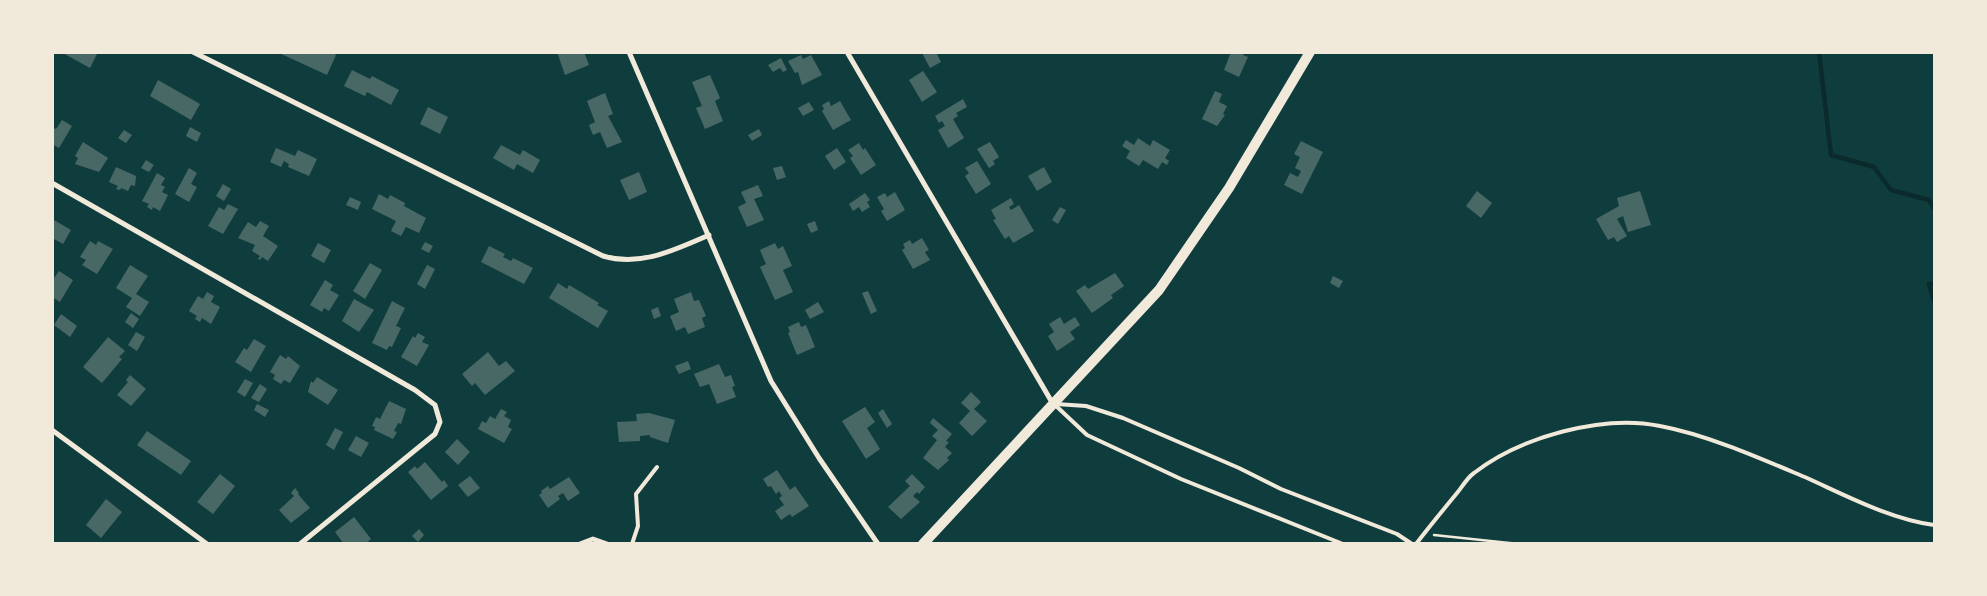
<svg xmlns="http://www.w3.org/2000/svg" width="1987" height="596" font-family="'PT Sans',sans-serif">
<rect width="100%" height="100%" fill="#0f3d3e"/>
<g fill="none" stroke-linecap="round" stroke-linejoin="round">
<g stroke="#0a2a2b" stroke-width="4.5">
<polyline points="1819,52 1831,155 1874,167 1891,190 1929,200 1934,208"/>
<polyline points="1934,284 1929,284 1934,301"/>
</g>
</g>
<g fill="#486865">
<polygon points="61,52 98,52 90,68"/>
<polygon points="277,52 332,52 336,55 327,75"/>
<polygon points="557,52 584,52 589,65 565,75"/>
<polygon points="936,52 941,62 930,68 922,53"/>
<polygon points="1231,52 1244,52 1243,55 1248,57 1239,77 1224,70"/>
<polygon points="801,55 803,59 811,55 822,75 802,85 798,72 795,73 788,61"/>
<polygon points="781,58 787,70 783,72 780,68 773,72 768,65"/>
<polygon points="352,70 370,79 372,76 399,90 391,105 367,92 365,96 344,86"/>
<polygon points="923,71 937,92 922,102 909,80"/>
<polygon points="710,75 720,98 715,101 723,121 705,129 696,108 702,106 692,82"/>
<polygon points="158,80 200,104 191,120 150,96"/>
<polygon points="1215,91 1222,94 1219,102 1227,106 1223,114 1225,115 1217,126 1202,119"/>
<polygon points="605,93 613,114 608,116 622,142 607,148 600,132 593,135 589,125 595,122 587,101"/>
<polygon points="963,99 967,107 956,113 958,116 953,119 964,138 948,148 938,130 945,126 942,121 939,123 935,116"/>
<polygon points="829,101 831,106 840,101 851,120 833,130 822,111 824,109 822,105"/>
<polygon points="809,102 814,110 803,116 798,108"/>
<polygon points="428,107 448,117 440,134 420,124"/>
<polygon points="62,120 72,126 59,148 52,144 52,127 56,129"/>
<polygon points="190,127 201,133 197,142 186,136"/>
<polygon points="759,129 762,135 752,141 748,135"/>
<polygon points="124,130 132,135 126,143 118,138"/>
<polygon points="1138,138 1150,146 1153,140 1170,150 1165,158 1169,161 1167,165 1162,162 1158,169 1143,160 1139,166 1126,158 1130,151 1122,146 1126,140 1134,145"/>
<polygon points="1301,141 1323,152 1302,194 1284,185 1290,173 1298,177 1301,171 1295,168 1300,157 1294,154"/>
<polygon points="83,142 108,158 99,172 75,164 78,158 75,156"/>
<polygon points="990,142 999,157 993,161 995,164 989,168 977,149"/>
<polygon points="859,143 863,150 865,148 876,165 861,175 850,158 853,156 848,150"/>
<polygon points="501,145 520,155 523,150 540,160 533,173 517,164 514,170 493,158"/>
<polygon points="276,148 295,156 298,150 317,159 309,176 288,167 289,164 284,161 281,167 270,162"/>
<polygon points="837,148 846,162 834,170 825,156"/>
<polygon points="146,160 154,165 149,172 141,168"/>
<polygon points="977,161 991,184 976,194 965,176 969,173 965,168"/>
<polygon points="782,166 786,177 777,180 773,168"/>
<polygon points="116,167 136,176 135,186 131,185 128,191 121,188 120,190 116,189 118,186 109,182"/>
<polygon points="1044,167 1052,182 1037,191 1028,176"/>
<polygon points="189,168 197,173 191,184 197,187 189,202 175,194"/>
<polygon points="639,172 647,192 629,200 620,180"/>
<polygon points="157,173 165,178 161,185 165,187 162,192 168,195 160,211 153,207 152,210 147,207 149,204 142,201"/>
<polygon points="223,184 231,189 224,201 216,196"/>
<polygon points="758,185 763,196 754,199 764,220 747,227 738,207 746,203 741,192"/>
<polygon points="1477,191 1492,203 1481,218 1466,206"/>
<polygon points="1640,191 1651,225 1628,232 1623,216 1617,219 1627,236 1617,242 1614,237 1608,240 1596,219 1619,206 1617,198"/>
<polygon points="895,192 905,210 887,221 881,211 884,209 877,197 885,193 887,197"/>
<polygon points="865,193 870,200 867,202 870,207 862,212 859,207 853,211 849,204"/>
<polygon points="379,194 388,199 390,195 405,203 404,206 426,218 419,233 406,227 401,236 391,231 396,221 372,209"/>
<polygon points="350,197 361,202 358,210 346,205"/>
<polygon points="1011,198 1014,204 1009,207 1011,210 1019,205 1034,231 1013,243 1009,236 1005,239 993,220 996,219 991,210"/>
<polygon points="228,204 238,209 223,234 208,226 219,207 224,210"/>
<polygon points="1060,207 1066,210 1058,224 1052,220"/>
<polygon points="54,220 71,230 63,244 54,239 52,242"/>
<polygon points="260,221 269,226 263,236 278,246 268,261 262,257 260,260 258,259 260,256 252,251 255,245 238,238 248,222 256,227"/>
<polygon points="815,221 818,230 811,233 807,224"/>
<polygon points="922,238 929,250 925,252 930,260 913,269 902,250 905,248 903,244 910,240 912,244"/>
<polygon points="90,241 96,245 98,241 113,249 97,274 82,265 86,260 80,257"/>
<polygon points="425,242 433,246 429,253 421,249"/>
<polygon points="318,243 331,250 324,263 311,256"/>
<polygon points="775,243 778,249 783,246 792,266 783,270 793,292 775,300 760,267 766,264 760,250"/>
<polygon points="489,246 505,254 503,257 511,261 513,258 533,268 524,284 481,262"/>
<polygon points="370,263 382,270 365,299 353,291"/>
<polygon points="130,265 148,276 136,294 149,302 140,316 126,307 132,298 116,288"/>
<polygon points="427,265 435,269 425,289 417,284"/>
<polygon points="59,271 73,280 60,302 52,297 52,281"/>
<polygon points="1115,273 1124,286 1111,295 1113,298 1092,313 1076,291 1085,285 1088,289"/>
<polygon points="1333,276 1343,281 1339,288 1330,283"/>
<polygon points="325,280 333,285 330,290 339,295 329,311 324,308 322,312 310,305"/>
<polygon points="558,283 567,289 569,285 599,303 597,305 608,311 598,328 549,298"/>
<polygon points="868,291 877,311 871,314 862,293"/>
<polygon points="207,292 214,296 211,302 220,307 211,324 202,318 200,322 195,319 197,316 189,311 198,296 203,299"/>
<polygon points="691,292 694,301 699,300 706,316 702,318 705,327 688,334 685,327 676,331 670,316 679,312 674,299"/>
<polygon points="354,299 374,310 359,332 342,321"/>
<polygon points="392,301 405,308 396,326 401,328 392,347 389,346 387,350 372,343"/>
<polygon points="818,302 824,312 810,319 805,310"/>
<polygon points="658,307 661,316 654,319 651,310"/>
<polygon points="131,313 139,319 133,328 125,322"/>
<polygon points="61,314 77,326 70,337 54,325"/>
<polygon points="1060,317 1064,324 1075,317 1080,325 1070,332 1075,339 1057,351 1048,336 1054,332 1049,324"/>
<polygon points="799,322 801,327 806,325 815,347 797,355 788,333 790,332 788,327"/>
<polygon points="136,332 145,337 137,351 128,345"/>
<polygon points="418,333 425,337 422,342 429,345 417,366 401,357 413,336 415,338"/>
<polygon points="108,337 125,351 119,357 122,359 102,383 83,367"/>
<polygon points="254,339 266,346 251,372 235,362 244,348 247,350"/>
<polygon points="488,352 499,366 506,361 515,371 485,395 475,383 472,386 462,374"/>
<polygon points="280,355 286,359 288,356 300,366 290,383 284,380 281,384 273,379 275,375 270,372"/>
<polygon points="688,361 691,369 679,374 675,366"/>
<polygon points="719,364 725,377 731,375 735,386 732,387 736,397 717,404 709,384 700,387 694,374"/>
<polygon points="130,375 146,389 131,406 117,395 128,382 126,380"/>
<polygon points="317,377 338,390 328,405 308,392 311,381 313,383"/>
<polygon points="245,379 253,383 245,397 237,392"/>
<polygon points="260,384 267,389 259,402 251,398"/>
<polygon points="971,392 981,402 974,409 987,421 972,436 959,423 970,411 961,403"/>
<polygon points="389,401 406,409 401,424 398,423 394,431 397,432 393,439 374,430 375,427 372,426 376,417 380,419"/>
<polygon points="257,404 269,410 265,417 254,410"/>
<polygon points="865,407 875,422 867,428 880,449 866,459 842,421"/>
<polygon points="501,409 507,412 504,416 511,420 508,427 512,429 504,443 478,429 482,421 486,423 490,416 495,419"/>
<polygon points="883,409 892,424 887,428 878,413"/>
<polygon points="649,413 675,420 668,443 650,437 650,435 640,436 640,441 619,442 617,422 637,421 636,414"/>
<polygon points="933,418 952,434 946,441 949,442 945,447 952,453 947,458 949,460 938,470 923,458 937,440 932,436 938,430 930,423"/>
<polygon points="335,428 343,432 334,450 326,445"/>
<polygon points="147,431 191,461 181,475 137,445"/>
<polygon points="356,436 369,443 361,457 348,450"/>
<polygon points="457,439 470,452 458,465 445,452"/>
<polygon points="425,462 442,482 444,480 448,486 431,500 408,472 415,466 417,469"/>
<polygon points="777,470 790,490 795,486 809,506 792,517 790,514 781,520 775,511 784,505 779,498 782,496 779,491 776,494 771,486 768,487 763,479"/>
<polygon points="220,474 235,486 213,514 197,502"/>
<polygon points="912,474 925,487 919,494 917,492 913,496 920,502 901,519 888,507 910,486 905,481"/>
<polygon points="470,476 480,488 468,497 458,485"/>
<polygon points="569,477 580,493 568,501 563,493 558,496 560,499 548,508 539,495 542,493 541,491 548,486 550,489"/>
<polygon points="295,488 299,493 298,494 310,508 291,523 279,510 294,496 291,493"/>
<polygon points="106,499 122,512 101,538 86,525"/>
<polygon points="354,517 371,539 365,544 344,544 335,532"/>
<polygon points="419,529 424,535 418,542 412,536"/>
</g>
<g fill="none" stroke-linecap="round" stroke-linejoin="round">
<g stroke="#f1e9da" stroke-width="2.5">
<polyline points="1434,535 1519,544"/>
<polyline points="1662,544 1663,544"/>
</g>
<g stroke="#f1e9da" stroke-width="4">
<polyline points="1054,404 1087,435 1181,479 1343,544"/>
<polyline points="1056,404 1086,406 1123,418 1239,468 1281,489 1397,534 1412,544"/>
<polyline points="632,544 638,526 636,494 657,467"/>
<path d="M1416 544C1429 527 1443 510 1457 493 1462 487 1467 478 1474 473 1520 437 1603 414 1660 426 1708 435 1762 459 1807 478 1847 496 1890 519 1934 525"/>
</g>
<g stroke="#f1e9da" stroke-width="5">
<path d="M193 52 603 256C641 267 674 250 709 235"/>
<polyline points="629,52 771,381 819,458 878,544"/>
<polyline points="847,52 1053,404"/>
<polyline points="52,183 415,390 435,405 440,422 435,434 300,544"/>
<polyline points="52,430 207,544"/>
<polyline points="580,544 593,539 607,544"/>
</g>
<polyline stroke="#f1e9da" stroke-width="10" points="923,544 1159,290 1229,188 1310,52"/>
</g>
<rect width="1987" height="596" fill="none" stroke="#f1e9da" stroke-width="108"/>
</svg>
